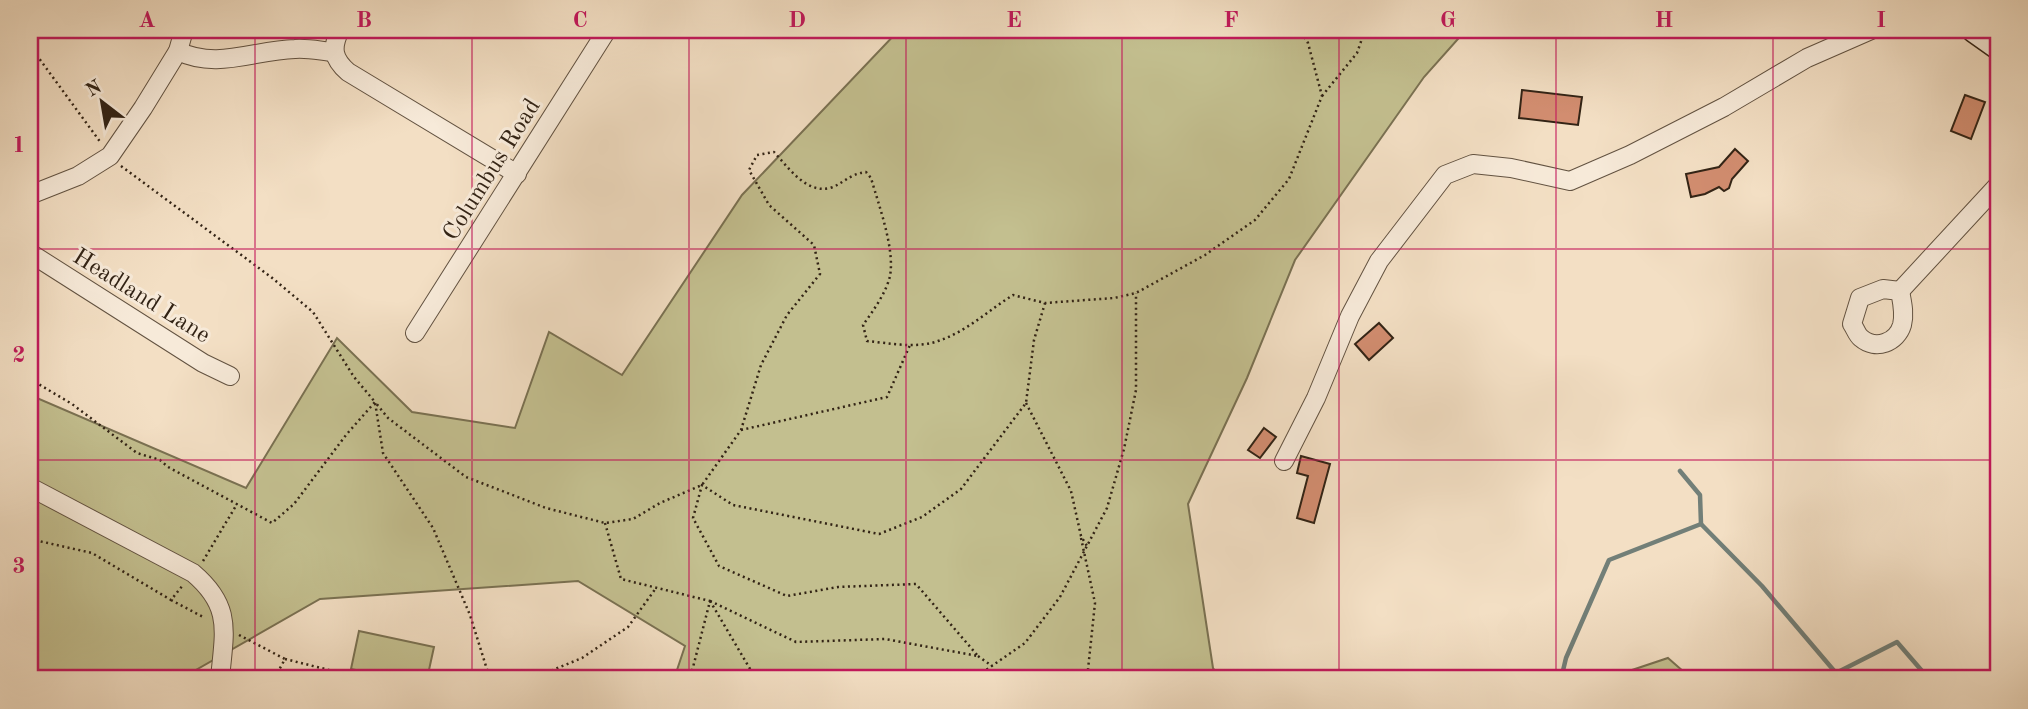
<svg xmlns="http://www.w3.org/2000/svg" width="2028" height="709" font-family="'Old Standard TT',serif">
<rect width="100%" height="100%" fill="#f3dfc4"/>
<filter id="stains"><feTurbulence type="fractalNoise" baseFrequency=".00286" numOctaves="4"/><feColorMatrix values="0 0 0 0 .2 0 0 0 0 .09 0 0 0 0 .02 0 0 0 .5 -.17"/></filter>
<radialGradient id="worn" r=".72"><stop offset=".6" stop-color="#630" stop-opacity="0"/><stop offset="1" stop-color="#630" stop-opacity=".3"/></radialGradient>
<g fill="#c3bf8f" stroke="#7a7152" stroke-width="2">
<polygon points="899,30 1466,30 1424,77 1295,260 1247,378 1188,504 1213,668 1221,679 674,679 685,646 578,581 320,599 180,679 30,679 30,395 246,488 337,338 412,412 515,428 549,332 622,375 742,195"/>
<polygon points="359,631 434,647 427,679 399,679 351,669"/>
<polygon points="1668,658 1692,679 1605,679"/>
</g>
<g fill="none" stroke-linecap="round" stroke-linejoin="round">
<g stroke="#727f78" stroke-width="4.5">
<polyline points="1680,471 1700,495 1701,524"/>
<polyline points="1561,679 1566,658 1609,560 1701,524 1762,586 1836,673 1897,642 1929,679"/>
</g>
</g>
<g fill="#d28d70" stroke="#322315" stroke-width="2">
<polygon points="1522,90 1582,97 1578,125 1519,118"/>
<polygon points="1965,95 1985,102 1971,139 1951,131"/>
<polygon points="1735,149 1748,161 1732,179 1729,188 1724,191 1719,187 1705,194 1691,197 1686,174 1719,167"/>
<polygon points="1379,323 1393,338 1369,360 1355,344"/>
<polygon points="1264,428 1276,437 1260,458 1248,450"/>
<polygon points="1301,456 1330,464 1314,523 1297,518 1308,476 1297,473"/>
</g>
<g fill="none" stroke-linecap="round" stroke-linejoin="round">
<defs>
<g id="street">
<path d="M340 30C331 48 333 59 348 72L517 174"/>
<path d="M178 51C217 70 254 50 295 49 308 48 321 51 333 52"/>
<polyline points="30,195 78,176 110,156 143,108 178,51 184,30"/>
<polyline points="30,253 203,363 230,376"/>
<path d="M1883 289 1900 291C1902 302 1905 313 1902 325 1897 342 1876 351 1861 338 1857 335 1855 328 1852 324L1860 298Z"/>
<polyline points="1900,291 1998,185"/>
<polyline points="415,333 607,30"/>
<polyline points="1284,461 1316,398 1350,316 1379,261 1445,175 1473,164 1511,168 1570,181 1630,155 1724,107 1807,58 1871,30"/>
<path d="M30 487 193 573C233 607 224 632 220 679"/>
</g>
<polyline id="secondary" points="1974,30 1998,47"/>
</defs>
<use href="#street" stroke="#625241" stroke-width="20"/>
<use href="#secondary" stroke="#322315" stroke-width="27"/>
<g stroke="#322315" stroke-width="2.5" stroke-dasharray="2 3.5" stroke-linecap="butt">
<polyline points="30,46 101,143"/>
<polyline points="1322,96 1357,53 1365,30"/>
<polyline points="121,166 271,277 313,312 354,377 375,402 383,453 433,528 470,615 490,679"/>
<path d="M30 379 72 404 137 453 160 460 168 467 272 523 294 504 346 435 375 402 388 418 466 477 546 508 605 523 633 519 660 503 702 485 741 430 761 365 787 315 820 274 814 245 769 205 749 170 757 155 774 152C788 167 806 194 830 188 843 184 849 174 866 172L871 178C879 206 895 249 890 276 886 293 873 311 863 325L867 341C889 343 916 349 938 341 966 332 989 310 1013 295L1045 303 1114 298 1136 293 1205 255 1255 220 1289 179 1322 96 1308 43 1300 30"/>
<polyline points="1026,403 1071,491 1081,536 1087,546"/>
<polyline points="741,430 887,397 910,345"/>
<polyline points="605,523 621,579 710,601 690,679"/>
<polyline points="1081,538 1095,603 1087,679"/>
<polyline points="30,539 92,553 171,600 183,585"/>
<polyline points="203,561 237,504"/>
<polyline points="171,600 205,618"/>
<polyline points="710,601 796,642 885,639 978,656 916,584 838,587 787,596 719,566 693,518 702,485 733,505 879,534 922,517 961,489 1026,403 1034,340 1045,303"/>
<polyline points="710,601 756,679"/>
<polyline points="239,635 285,659 274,679"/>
<polyline points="978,656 992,666"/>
<polyline points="285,659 365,679"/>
<polyline points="531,679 582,658 628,627 656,588"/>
<polyline points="973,679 1025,643 1060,597 1107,508 1124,449 1136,390 1136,293"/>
</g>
<use href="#street" stroke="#f7ead9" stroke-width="18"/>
<use href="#secondary" stroke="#f7ead9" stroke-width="24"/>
</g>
<path fill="none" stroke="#c2185b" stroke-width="2" stroke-opacity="0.55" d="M255 30V679M472 30V679M689 30V679M906 30V679M1122 30V679M1339 30V679M1556 30V679M1773 30V679M30 249H1998M30 460H1998"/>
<g text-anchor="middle" stroke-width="6" stroke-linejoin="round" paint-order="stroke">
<g font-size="24" fill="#322315" stroke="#f7ead9">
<text transform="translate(491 169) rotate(-58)" y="8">Columbus Road</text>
<text transform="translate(142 295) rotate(32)" y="8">Headland Lane</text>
</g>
</g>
<rect width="2028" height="709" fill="none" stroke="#f3dfc4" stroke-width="77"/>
<g transform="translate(102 102) rotate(329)" stroke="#f7ead9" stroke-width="5" paint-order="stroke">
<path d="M0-5L12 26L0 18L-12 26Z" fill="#322315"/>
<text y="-10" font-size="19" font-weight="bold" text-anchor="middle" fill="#322315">N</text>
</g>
<rect x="38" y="38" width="1952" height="632" fill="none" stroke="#c2185b" stroke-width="2.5"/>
<g font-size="23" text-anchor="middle" font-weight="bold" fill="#c2185b">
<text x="147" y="27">A</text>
<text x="364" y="27">B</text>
<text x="580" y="27">C</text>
<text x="797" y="27">D</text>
<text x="1014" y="27">E</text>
<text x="1231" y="27">F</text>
<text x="1448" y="27">G</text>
<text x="1664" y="27">H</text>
<text x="1881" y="27">I</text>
<text x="19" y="152">1</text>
<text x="19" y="362">2</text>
<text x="19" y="573">3</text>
</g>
<rect width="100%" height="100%" filter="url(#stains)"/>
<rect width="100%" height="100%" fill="url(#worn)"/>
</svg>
